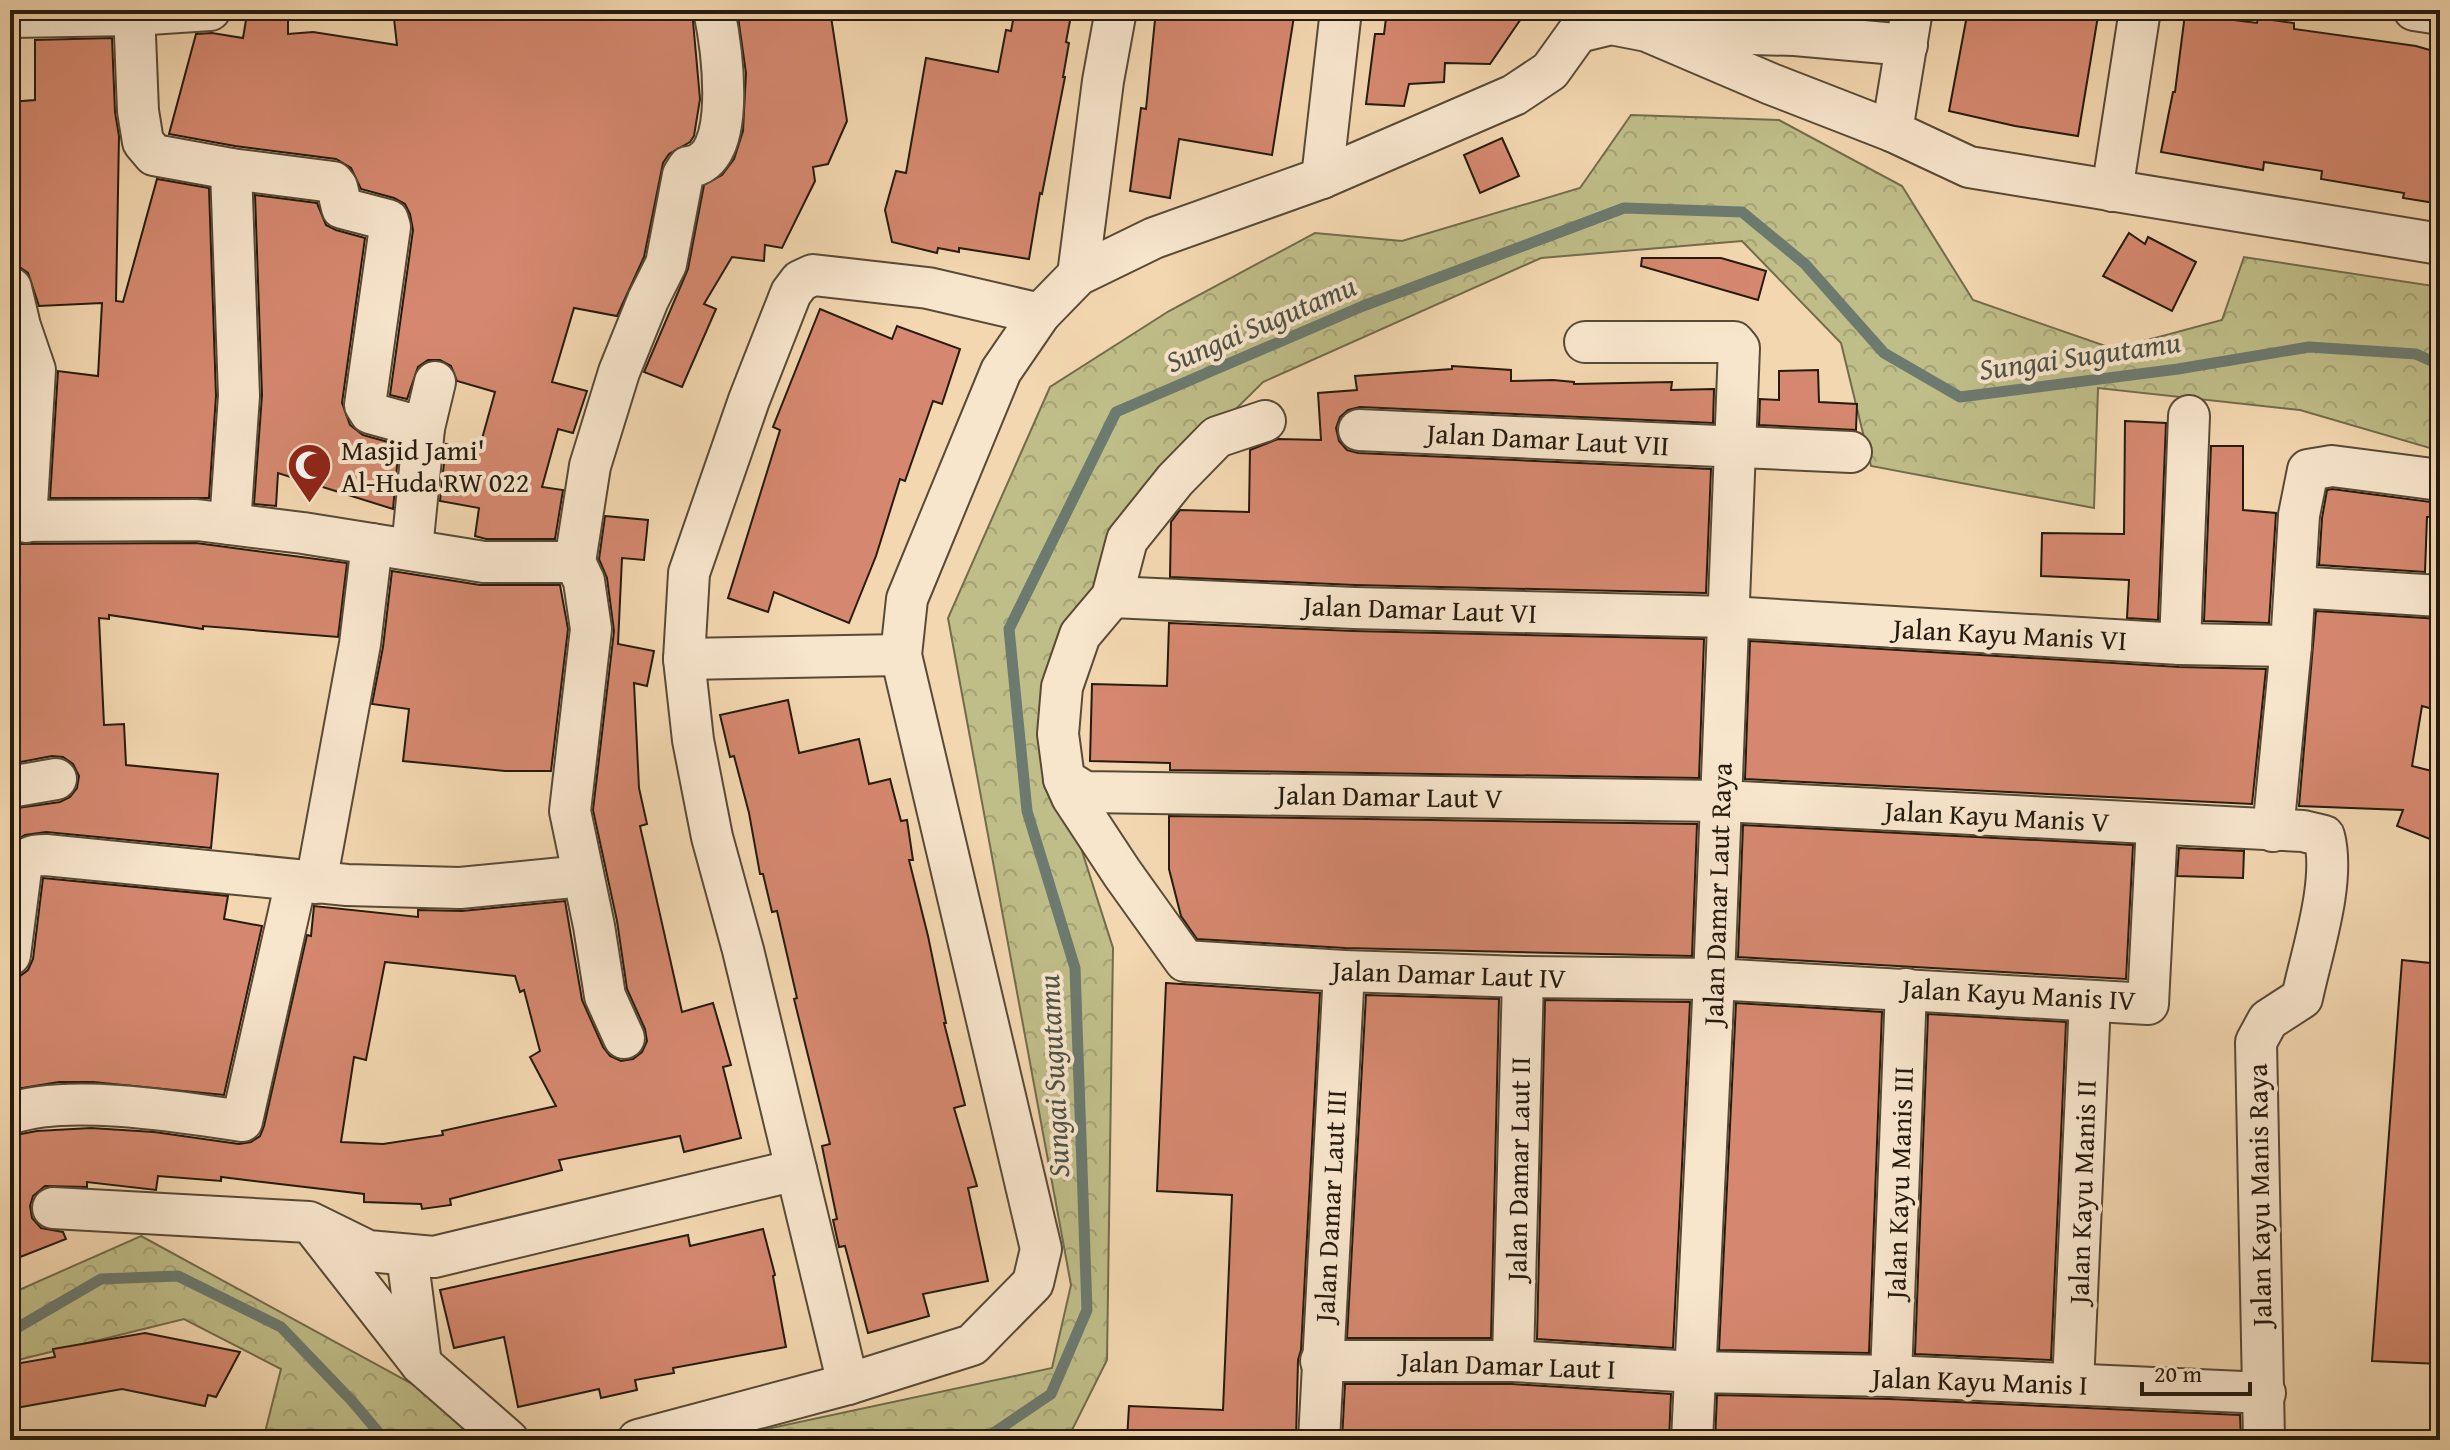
<svg xmlns="http://www.w3.org/2000/svg" width="2450" height="1450" font-family="'Gentium Book Plus',serif">
<defs>
<pattern id="forest-crowns" width="20" height="18" patternUnits="userSpaceOnUse" patternTransform="scale(2)"><rect width="20" height="18" fill="#bfbd88"/><path d="M2 6a3 3 0 1 1 6 0M12 15a3 3 0 1 1 6 0" fill="none" stroke="#a4a274"/></pattern>
</defs>
<rect width="100%" height="100%" fill="#f3d7b0"/>
<filter id="stains"><feTurbulence type="fractalNoise" baseFrequency=".0025" numOctaves="4"/><feColorMatrix values="0 0 0 0 .2 0 0 0 0 .09 0 0 0 0 .02 0 0 0 .5 -.17"/></filter>
<radialGradient id="worn" r=".72"><stop offset=".6" stop-color="#630" stop-opacity="0"/><stop offset="1" stop-color="#630" stop-opacity=".3"/></radialGradient>
<g fill="url(#forest-crowns)" stroke="#726c4b" stroke-width="2">
<polygon points="1631,115 1779,120 1902,186 1973,300 2114,349 2222,320 2244,257 2440,287 2440,451 2300,410 2098,388 2094,508 1871,466 1841,343 1742,241 1541,258 1263,382 1148,496 1074,644 1057,773 1113,948 1107,1360 1067,1440 715,1440 1052,1368 1071,1285 948,618 1050,387 1169,311 1315,233 1402,241 1580,188"/>
<polygon points="141,1236 515,1440 263,1440 281,1369 184,1319 10,1362 10,1294"/>
</g>
<g fill="none" stroke-linecap="round" stroke-linejoin="round">
<g stroke="#6c7a6f" stroke-width="11">
<polyline points="10,1332 101,1279 178,1276 281,1327 352,1401 385,1440"/>
<polyline points="983,1440 1051,1394 1087,1310 1075,968 1027,811 1009,629 1116,412 1363,306 1624,208 1742,212 1805,264 1884,353 1960,397 2178,369 2309,347 2416,354 2440,365"/>
</g>
</g>
<g fill="#d5886f" stroke="#251b0e" stroke-width="2" fill-rule="evenodd">
<polygon points="393,10 692,10 700,99 694,136 690,142 669,154 663,163 644,257 617,316 574,308 552,382 587,391 573,433 558,429 542,487 563,490 555,539 486,539 475,536 479,508 440,501 446,444 478,453 495,392 457,381 451,366 440,360 428,360 418,367 407,399 390,395 413,230 410,214 405,204 394,198 361,189 351,168 336,159 235,146 169,134 196,34 212,33 243,38 247,14 280,14 281,20 288,19 288,34 313,32 397,45"/>
<polygon points="737,10 830,10 847,121 828,164 813,167 815,181 782,248 765,245 764,261 732,257 704,304 716,309 682,387 644,372 688,269 704,185 722,175 734,159 743,131 746,73"/>
<polygon points="1015,10 1072,10 1066,42 1069,43 1063,77 1065,77 1042,194 1040,193 1029,259 959,248 959,252 938,248 937,253 892,242 885,210 896,171 906,173 926,58 998,72 1006,30 1011,31"/>
<polygon points="1156,10 1295,10 1272,155 1179,139 1170,198 1130,191 1141,108 1146,109"/>
<polygon points="1387,10 1527,10 1490,64 1445,63 1444,82 1409,84 1404,106 1366,104 1375,34 1384,34"/>
<polygon points="1968,10 2099,10 2078,136 2015,126 1949,111"/>
<polygon points="2185,14 2257,23 2258,18 2294,23 2294,29 2416,46 2440,53 2440,170 2435,203 2403,198 2404,193 2321,179 2322,171 2264,162 2263,170 2161,152 2173,92 2175,92"/>
<polygon points="112,38 115,112 119,136 116,301 123,302 157,179 209,188 216,396 209,498 50,498 58,371 98,376 102,303 39,306 28,273 18,266 10,266 10,102 35,100 35,40"/>
<polygon points="1502,138 1519,176 1480,193 1464,155"/>
<polygon points="255,195 317,203 326,225 336,230 365,238 342,403 350,425 363,435 399,445 393,509 278,473 276,506 254,504 262,395"/>
<polygon points="2129,233 2145,244 2148,237 2196,262 2172,311 2103,276"/>
<polygon points="1642,258 1721,258 1766,271 1758,300 1641,266"/>
<polygon points="820,309 892,339 897,326 960,349 942,404 933,401 905,481 900,479 876,556 849,623 774,592 768,612 728,598 780,430 773,427"/>
<polygon points="1452,366 1511,370 1511,381 1553,380 1574,382 1574,384 1672,382 1671,390 1714,389 1713,423 1360,407 1348,410 1340,417 1336,428 1339,441 1347,450 1358,453 1711,469 1706,593 1355,585 1170,577 1171,522 1180,510 1249,512 1250,450 1278,439 1321,440 1318,393 1357,390 1355,376 1452,369"/>
<polygon points="1818,370 1819,402 1857,404 1856,430 1759,425 1760,399 1779,400 1779,371"/>
<polygon points="2125,421 2166,423 2158,620 2127,618 2129,580 2041,576 2042,533 2124,534"/>
<polygon points="2211,446 2243,446 2243,510 2276,513 2269,623 2204,621"/>
<polygon points="2332,489 2431,502 2430,517 2427,517 2425,572 2319,565 2322,518 2327,490"/>
<path d="M605 516 648 520 644 560 622 558 618 644 654 651 647 686 634 683 639 788 647 824 640 826 682 1012 713 1003 731 1065 723 1067 741 1138 684 1152 680 1136 559 1160 562 1170 450 1199 451 1205 422 1209 421 1204 364 1202V1194L221 1177V1181L158 1176 156 1190 87 1182V1187L45 1186 33 1196 30 1206 32 1218 41 1228 63 1232 66 1239 10 1261V1136L37 1131 91 1128 154 1132 239 1144 251 1142 260 1136 264 1126 307 935 311 936 314 906 418 917V910L462 911 565 901 582 1000 603 1047 610 1056 621 1061 633 1059 642 1052 647 1041 645 1029 627 989 617 921 593 810 614 631 607 578 599 559ZM385 962 515 976 520 992 524 990 540 1051 530 1057 556 1106 442 1131 443 1135 383 1144 341 1142 354 1057 366 1060Z"/>
<polygon points="196,543 347,563 338,637 203,626 203,629 109,615 109,619 99,618 104,725 124,724 126,765 218,774 211,848 46,832 25,835 10,844 10,809 60,802 70,797 77,788 79,776 73,764 63,757 52,756 10,764 10,544"/>
<polygon points="392,571 480,585 560,585 568,629 551,771 505,771 403,761 409,709 372,704 383,647"/>
<polygon points="2316,611 2440,619 2440,711 2422,706 2412,766 2440,773 2440,843 2397,826 2403,810 2299,806"/>
<polygon points="1169,623 1353,631 1704,639 1699,778 1170,770 1170,763 1090,761 1092,684 1167,686"/>
<polygon points="1750,641 2179,667 2266,669 2252,804 1745,779"/>
<polygon points="788,700 799,753 859,739 869,784 890,779 901,821 907,820 913,860 909,860 928,936 946,1023 944,1023 965,1105 954,1108 977,1186 968,1188 988,1281 923,1294 929,1316 868,1333 845,1246 839,1247 833,1220 837,1219 822,1146 830,1144 794,999 797,998 777,911 772,912 763,874 760,874 749,813 734,756 730,757 720,715"/>
<polygon points="1169,816 1697,824 1692,956 1345,948 1197,939 1181,916 1169,869"/>
<polygon points="1743,825 2133,845 2126,979 1738,957"/>
<polygon points="2179,848 2244,851 2243,878 2177,876"/>
<polygon points="43,878 228,896 224,919 262,926 224,1095 93,1082 59,1082 10,1090 10,978 20,976 28,970 33,959"/>
<polygon points="2402,960 2440,964 2440,1364 2372,1361"/>
<polygon points="1166,983 1320,993 1301,1350 1298,1360 1296,1440 1127,1440 1129,1406 1223,1410 1232,1195 1157,1191"/>
<polygon points="1366,995 1499,999 1491,1338 1347,1338"/>
<polygon points="1545,1000 1690,1002 1673,1348 1537,1339"/>
<polygon points="1736,1003 1882,1012 1869,1353 1719,1350"/>
<polygon points="1928,1014 2066,1022 2051,1360 1915,1354"/>
<polygon points="763,1229 775,1275 773,1276 786,1347 673,1368 674,1373 635,1380 637,1390 601,1398 599,1389 518,1407 504,1337 454,1348 440,1290 688,1235 690,1246"/>
<polygon points="145,1333 240,1352 216,1397 208,1395 205,1406 122,1389 10,1409 10,1375 16,1374 15,1364 55,1357 53,1349"/>
<polygon points="1345,1384 1512,1384 1671,1394 1669,1440 1342,1440"/>
<polygon points="1717,1395 1890,1399 2240,1415 2241,1440 1715,1440"/>
</g>
<g fill="none" stroke-linecap="round" stroke-linejoin="round">
<defs>
<g id="minor">
<polyline points="134,10 138,111 143,142 154,155 231,169 333,182 337,187 342,208 388,220 390,227 365,405 370,413 424,428"/>
<polyline points="2414,10 2440,14"/>
<polyline points="10,17 134,15 210,10"/>
<polyline points="1671,32 1795,35 1907,45"/>
<polyline points="1892,131 1912,10"/>
<polyline points="1322,178 1341,10"/>
<polyline points="2112,191 2140,10"/>
<polyline points="1078,275 1103,81 1116,10"/>
<polyline points="11,288 20,326 35,370 26,522"/>
<polyline points="1585,342 1734,342 1739,348 1714,979 1692,1440"/>
<polyline points="1265,421 1217,437 1175,480 1127,540 1112,597 1080,635 1062,687 1058,734 1064,779 1072,797 1122,873 1185,961 1344,971 1523,977 1714,979 2148,1004 2157,825"/>
<polyline points="1359,430 1851,452"/>
<path d="M10 521 197 520 303 533 484 562H575L590 466 619 372 648 300 666 264 683 175 688 167C740 164 721 44 714 10"/>
<polyline points="230,524 239,396 231,169"/>
<polyline points="412,549 424,428 435,382"/>
<polyline points="575,562 584,581 591,629 570,811 594,926 605,996 624,1038"/>
<polyline points="2295,587 2440,596"/>
<polyline points="1112,597 1354,608 1729,617 2180,644 2291,646"/>
<polyline points="2180,644 2189,416"/>
<polyline points="684,659 901,655"/>
<path d="M1064 779 1085 792 1721 801 2303 831 2324 836C2336 881 2312 951 2302 998L2268 1020 2256 1042 2264 1440"/>
<polyline points="10,787 56,779"/>
<polyline points="2273,831 2291,646 2299,515 2308,470 2332,466 2440,480"/>
<polyline points="316,883 360,644 372,544"/>
<path d="M10 955 21 870C26 856 32 855 46 855L347 885 460 888 583 876"/>
<path d="M10 1114C65 1093 182 1112 242 1121L296 881"/>
<polyline points="53,1208 309,1222 368,1251 434,1257 796,1170"/>
<polyline points="317,1231 421,1364 508,1440"/>
<polyline points="407,1255 421,1364"/>
<polyline points="1321,1361 1513,1361 1695,1372 1891,1376 2265,1393"/>
<polyline points="1513,1361 1523,977"/>
<polyline points="1891,1376 1906,989"/>
<polyline points="848,1384 743,950 712,837 693,740 684,659 689,573 749,400 791,293 800,281 813,275 928,288 1040,314"/>
<polyline points="2073,1384 2090,1001"/>
<polyline points="638,1440 848,1384 972,1345 1033,1283 1041,1249 901,655 907,599 1001,371 1040,314 1078,275 1154,238 1322,178 1514,95 1550,71 1578,32 1611,24 1647,31 1771,84 1892,131 1969,167 2440,244"/>
<polyline points="1319,1440 1344,971"/>
</g>
</defs>
<use href="#minor" stroke="#584a36" stroke-width="44"/>
<use href="#minor" stroke="#f7e5cc" stroke-width="40"/>
</g>
<defs>
<symbol id="mosque-pin" viewBox="-11 -11 22 30"><path d="M0 17L-7.5 6A9.5 9.5 0 1 1 7.5 6Z" fill="#8f2418" stroke="#f7e5cc"/><path d="M3.5-4.9A6 6 0 1 0 3.5 4.9A5 5 0 1 1 3.5-4.9Z" fill="#fff"/></symbol>
</defs>
<g fill-rule="evenodd">
<use href="#mosque-pin" x="284" y="440" width="51" height="69"/>
</g>
<g text-anchor="middle" stroke-width="8" stroke-linejoin="round" paint-order="stroke">
<g font-size="28" fill="#251b0e" stroke="#f7e5cc">
<text transform="translate(1548 439) rotate(3)" y="10">Jalan Damar Laut VII</text>
<text transform="translate(1420 609) rotate(2)" y="10">Jalan Damar Laut VI</text>
<text transform="translate(2010 634) rotate(3)" y="10">Jalan Kayu Manis VI</text>
<text transform="translate(1390 796) rotate(1)" y="10">Jalan Damar Laut V</text>
<text transform="translate(1997 816) rotate(3)" y="10">Jalan Kayu Manis V</text>
<text transform="translate(1717 894) rotate(-88)" y="10">Jalan Damar Laut Raya</text>
<text transform="translate(1449 974) rotate(2)" y="10">Jalan Damar Laut IV</text>
<text transform="translate(2019 994) rotate(3)" y="10">Jalan Kayu Manis IV</text>
<text transform="translate(1518 1169) rotate(-89)" y="10">Jalan Damar Laut II</text>
<text transform="translate(1899 1183) rotate(-88)" y="10">Jalan Kayu Manis III</text>
<text transform="translate(2082 1192) rotate(-88)" y="10">Jalan Kayu Manis II</text>
<text transform="translate(2259 1195) rotate(-91)" y="10">Jalan Kayu Manis Raya</text>
<text transform="translate(1330 1206) rotate(-87)" y="10">Jalan Damar Laut III</text>
<text transform="translate(1508 1365) rotate(2)" y="10">Jalan Damar Laut I</text>
<text transform="translate(1980 1381) rotate(2)" y="10">Jalan Kayu Manis I</text>
</g>
<g font-size="28" fill="#251b0e" stroke="#f7e5cc" text-anchor="start">
<text x="341" y="460">Masjid Jami'<tspan x="341" dy="32">Al-Huda RW 022</tspan></text>
</g>
<g font-size="30" font-style="italic" fill="#4e5246" stroke="#f7e5cc">
<text transform="translate(1261 324) rotate(-23)" y="10">Sungai Sugutamu</text>
<text transform="translate(2080 356) rotate(-8)" y="10">Sungai Sugutamu</text>
<text transform="translate(1054 1076) rotate(-93)" y="10">Sungai Sugutamu</text>
</g>
</g>
<rect width="2450" height="1450" fill="none" stroke="#f3d7b0" stroke-width="40"/>
<rect x="12" y="12" width="2426" height="1426" fill="none" stroke="#251b0e" stroke-width="4"/>
<rect x="20" y="20" width="2410" height="1410" fill="none" stroke="#251b0e" stroke-width="2"/>
<path d="M2142 1382v12h108v-12" fill="none" stroke="#251b0e" stroke-width="4"/>
<text x="2154" y="1382" font-size="24" fill="#251b0e" stroke="#f7e5cc" stroke-width="6" paint-order="stroke">20 m</text>
<rect width="100%" height="100%" filter="url(#stains)"/>
<rect width="100%" height="100%" fill="url(#worn)"/>
</svg>
